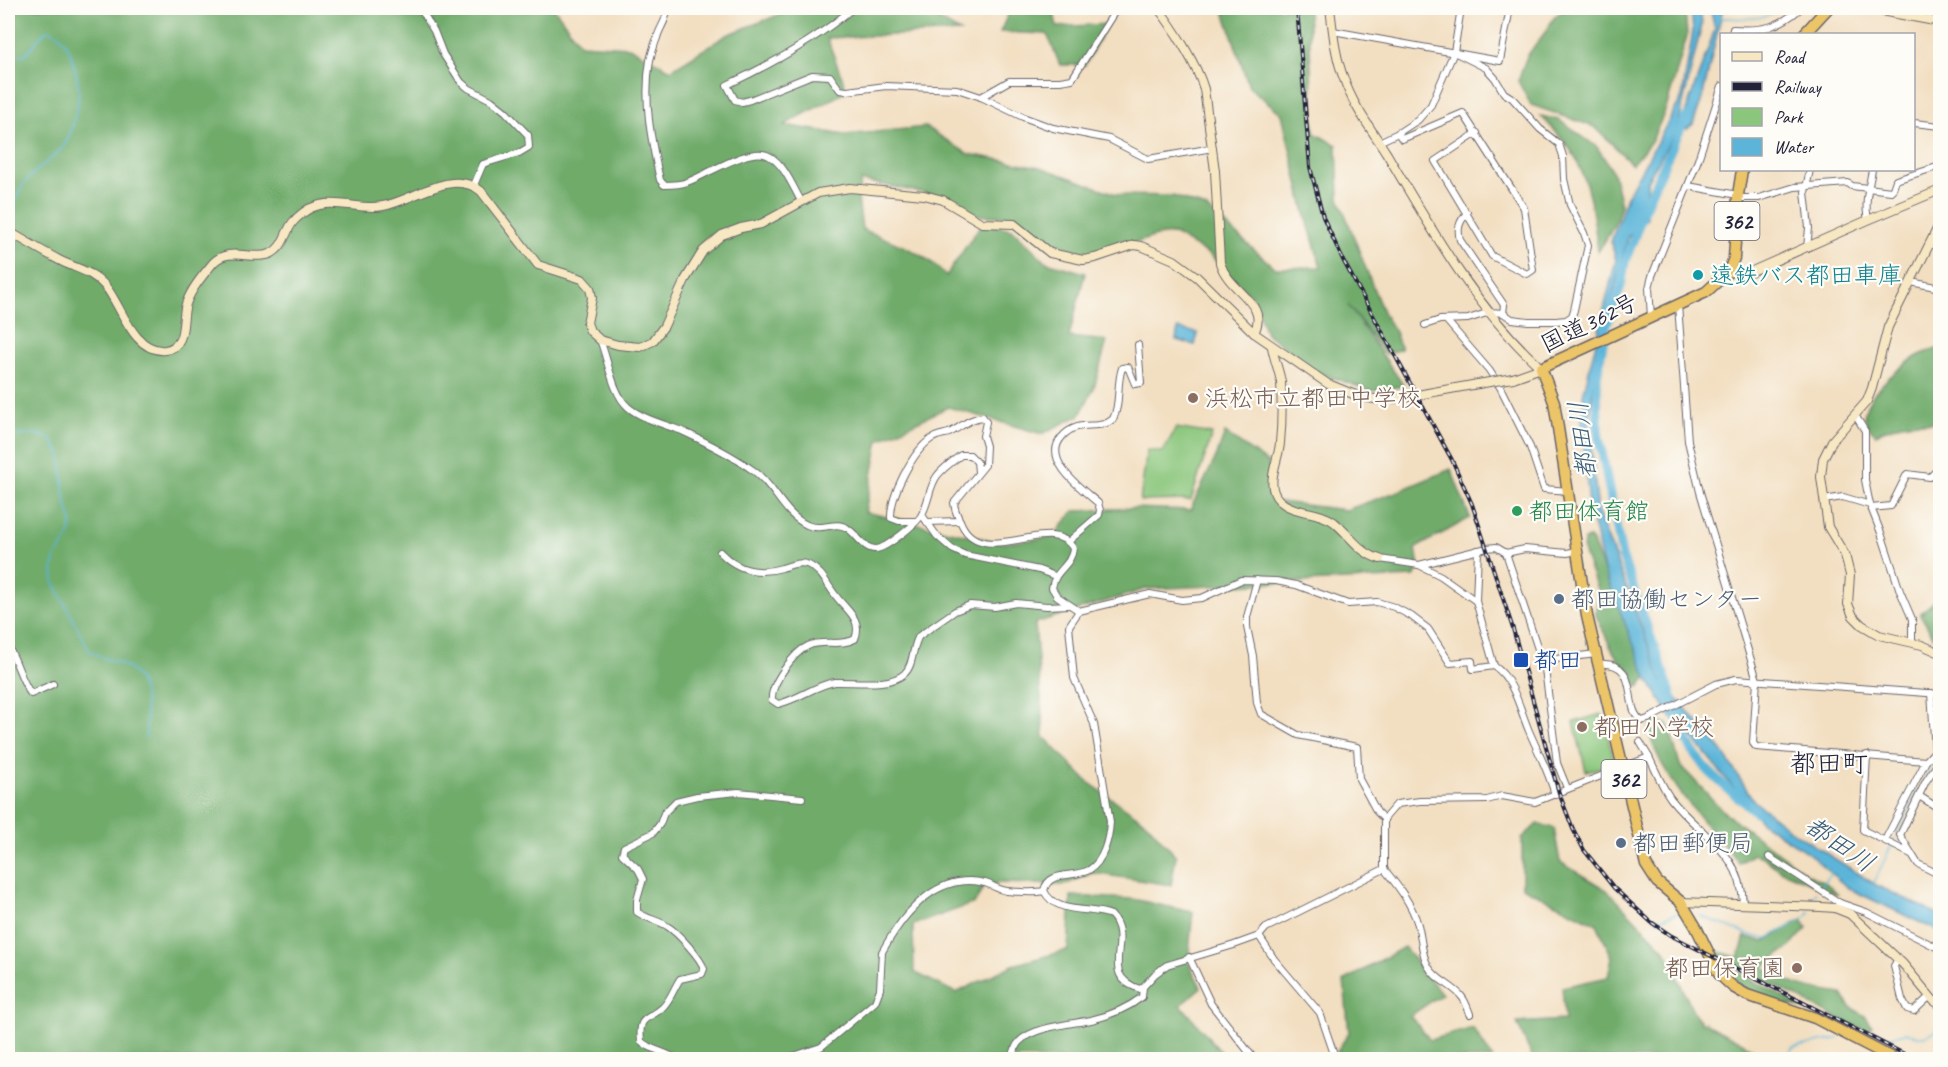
<svg xmlns="http://www.w3.org/2000/svg" width="1948" height="1067" font-family="Caveat,'Klee One',sans-serif">
<rect width="100%" height="100%" fill="#fdfcf7"/>
<filter id="ink" filterUnits="userSpaceOnUse"><feTurbulence type="fractalNoise" baseFrequency=".0167" numOctaves="2"/><feDisplacementMap in="SourceGraphic" scale="12" xChannelSelector="R" yChannelSelector="G"/><feConvolveMatrix kernelMatrix="1 2 1 2 8 2 1 2 1" color-interpolation-filters="sRGB"/></filter>
<filter id="wash" filterUnits="userSpaceOnUse"><feTurbulence type="fractalNoise" baseFrequency=".008" numOctaves="4" result="noise"/><feDisplacementMap in="SourceGraphic" scale="24" xChannelSelector="R" yChannelSelector="G"/><feGaussianBlur stdDeviation="1.35" result="paint"/><feColorMatrix in="noise" values="0 0 0 0 0 0 0 0 0 0 0 0 0 0 0 0 0 1.4 0 .05"/><feComposite in="paint" operator="in"/></filter>
<g filter="url(#wash)">
<rect width="100%" height="100%" fill="#f2dec0"/>
<g fill="#8ac67b" stroke="#56745b" stroke-width="1.5">
<polygon points="1176,428 1212,434 1191,500 1140,501 1147,450 1163,452"/>
<polygon points="1602,714 1615,764 1586,771 1574,722"/>
</g>
<g fill="#6fab6b" stroke="#486653" stroke-width="1.5">
<path d="M8 8H554L580 44 629 47 671 70 727 35 796 8H919L960 32 827 38 847 91 784 125 845 135 926 127 968 154 1040 167 1119 195 1173 196 1206 208 1275 268 1321 267 1305 213 1282 114 1249 87 1223 8H1308L1314 133 1337 145 1339 198 1376 295 1385 316 1395 332 1401 349 1386 354 1348 305 1404 386 1371 391 1319 373 1266 333 1253 298 1210 255 1174 234 1156 236 1083 260 1050 247 1009 217 972 215 951 198 861 181 858 199 862 229C890 241 926 252 946 276L982 223 1012 229 1046 262 1085 273 1069 337 1107 341 1094 388 1080 415 1042 434 948 407 879 440 865 512 1003 543 1053 537 1074 511 1132 508 1190 510 1216 457 1225 433 1268 463 1272 501 1346 510 1399 491 1451 469 1470 518 1416 548 1419 567 1414 577 1146 589 1035 623 1044 737 1088 782 1147 823 1176 856 1171 885 1093 873 1064 885 1001 883 984 886 975 903 913 925 914 972 956 993 1013 965 1068 950 1071 896 1133 899 1193 912 1188 962 1201 987 1181 1005 1227 1059H8Z"/>
<polygon points="1011,8 1053,8 1057,27 1107,24 1085,65 1060,65 1047,34 1000,32"/>
<polygon points="1568,8 1685,8 1687,36 1666,109 1652,140 1632,164 1595,127 1531,105 1518,81 1527,56 1546,31 1555,16"/>
<path d="M1541 116 1559 120 1597 147 1613 172 1621 205 1614 226 1598 252C1594 219 1590 181 1572 152 1564 139 1551 127 1541 116Z"/>
<path d="M1940 348V421C1932 424 1926 422 1917 422 1904 422 1887 428 1876 434 1871 430 1866 426 1865 419 1860 398 1901 366 1918 356 1925 352 1933 350 1940 348Z"/>
<polygon points="1589,538 1593,543 1647,677 1639,687 1631,681 1611,648 1595,613 1599,594 1583,551 1584,540"/>
<polygon points="1940,596 1940,648 1920,614"/>
<path d="M1655 720 1668 724 1680 765 1725 813 1806 873 1830 886 1839 895 1778 869 1763 857 1753 854 1739 863C1710 829 1656 773 1649 729Z"/>
<path d="M1537 824 1554 828 1560 862 1607 890 1665 950 1694 1013 1702 1023 1705 1022C1725 1036 1749 1043 1766 1059H1533L1517 1023 1565 1020 1562 987 1608 977 1612 957 1597 924 1522 887V838Z"/>
<path d="M1802 919 1807 928 1792 945 1763 967C1789 986 1811 989 1842 994L1849 1006 1865 1016 1872 1026 1868 1030 1852 1026 1713 953 1717 951 1739 958 1745 936 1764 942Z"/>
<polygon points="1404,947 1442,994 1410,1016 1430,1040 1473,1028 1493,1059 1343,1059 1337,1051 1349,1033 1344,981"/>
<polygon points="1722,963 1805,1009 1783,1004 1741,988 1723,972"/>
</g>
<g fill="#5cb5d9" stroke="#3f6c8a" stroke-width="1.5">
<polygon points="1691,8 1700,8 1702,24 1677,129 1647,181 1647,218 1628,237 1597,355 1589,423 1598,513 1662,681 1722,751 1754,801 1793,832 1876,885 1940,915 1940,932 1848,888 1807,852 1761,822 1692,737 1671,717 1648,680 1605,574 1589,507 1582,421 1583,395 1616,260 1611,242 1627,196 1682,97 1693,31"/>
<polygon points="1710,8 1723,8 1702,99 1693,124 1687,129 1681,125 1715,29"/>
<polygon points="1178,329 1198,333 1195,345 1176,340"/>
</g>
<g fill="none" stroke-linecap="round" stroke-linejoin="round">
<g stroke="#5cb5d9" stroke-width="1.5">
<path d="M1720 18C1744 18 1762 22 1783 8"/>
<path d="M8 55H25L44 32 49 30C63 34 69 48 73 61 80 85 81 99 73 123 71 132 68 141 62 148 49 163 30 172 20 190 13 202 15 217 15 230"/>
<polyline points="8,210 14,211"/>
<polyline points="8,270 16,260 16,240"/>
<path d="M8 434 14 436 36 434 50 438 61 455 65 499 72 522 69 537 57 554 53 567 54 583 89 650C98 658 108 659 119 663 150 675 146 710 146 738"/>
<polyline points="1926,775 1933,761 1940,753"/>
<polyline points="1893,842 1918,790"/>
<polyline points="1874,883 1891,846"/>
<polyline points="1819,888 1831,873"/>
<polyline points="1810,904 1816,892"/>
<polyline points="1700,916 1753,936 1766,939 1793,925 1808,915 1809,911"/>
<polyline points="1657,920 1678,913"/>
<polyline points="1874,1038 1882,1038 1906,1033 1917,1036 1924,1036 1940,1029"/>
<polyline points="1787,1060 1792,1048 1840,1038"/>
</g>
<g stroke="#5cb5d9" stroke-width="9">
<polyline points="1673,699 1622,556 1598,432 1597,377 1606,327 1621,286 1625,262 1651,193 1686,117"/>
<path d="M1677 716C1691 764 1719 781 1756 812"/>
</g>
</g>
</g>
<g filter="url(#ink)">
<g fill="none" stroke-linecap="round" stroke-linejoin="round">
<defs>
<g id="street">
<polyline points="420,8 434,31 443,54 461,82 468,88 491,100 505,111 528,135 529,147 519,153 483,164 474,185"/>
<path d="M666 8C668 20 660 26 657 38 654 45 652 53 650 60 643 100 651 140 660 180L664 185C672 185 680 185 687 182 707 175 751 145 769 156 784 164 793 187 801 201"/>
<path d="M853 8C816 40 772 64 727 85L735 100 742 102 750 100 812 75 830 76 840 90 847 91 886 86 957 89 981 97 1023 117 1053 128 1109 139 1148 159 1213 148"/>
<polyline points="1333,31 1500,61 1510,8"/>
<path d="M1732 34 1733 29C1763 31 1778 28 1801 8"/>
<polyline points="981,97 1009,81 1060,81 1072,79 1117,8"/>
<polyline points="1914,123 1940,126"/>
<polyline points="1398,133 1402,139 1463,113 1524,208 1533,270 1527,274 1492,256 1435,161 1477,133"/>
<polyline points="1379,142 1398,133 1418,120 1431,105 1454,52 1461,8"/>
<polyline points="1688,186 1738,195"/>
<polyline points="1738,198 1759,198 1795,187 1848,183 1852,186 1891,191 1893,189 1896,180 1940,166"/>
<path d="M1467 213C1459 222 1457 229 1460 240L1504 305 1503 313"/>
<path d="M1868 220C1864 202 1869 187 1872 170"/>
<polyline points="1807,248 1809,228 1805,192 1810,170"/>
<polyline points="1911,282 1940,288"/>
<polyline points="1678,305 1688,441 1700,492 1757,680 1753,743 1756,747 1926,761"/>
<polyline points="1651,316 1649,288 1652,276 1698,160 1722,86"/>
<polyline points="1446,320 1489,370 1500,387 1530,447 1544,489 1569,491"/>
<polyline points="1425,325 1440,320 1468,319 1490,312 1503,313 1512,319 1528,321 1556,321 1566,320 1572,316 1574,310 1588,245 1584,233 1570,205 1564,179 1563,156 1559,144 1540,129 1512,98 1504,93 1495,78 1486,68 1454,52"/>
<path d="M600 340C608 359 612 393 628 407 640 418 666 425 682 431 706 442 732 455 754 471 775 486 783 514 807 525 821 532 835 520 847 528 856 533 864 550 876 549 885 549 918 523 922 514 929 502 929 487 937 476 943 468 953 461 961 455H970L977 462 978 472"/>
<polyline points="1855,415 1865,431 1865,480 1870,505 1881,533 1900,591 1912,619 1912,642"/>
<polyline points="1824,500 1843,497 1870,505"/>
<polyline points="1871,508 1891,506 1907,474 1930,477 1940,467"/>
<polyline points="922,515 937,536 952,549 965,555 1039,570 1055,576"/>
<path d="M915 521H899L891 518C890 496 913 451 931 439 937 435 942 435 949 433 960 428 969 418 983 417L986 422 983 436 986 446 985 465 954 503C955 513 958 516 962 525 984 569 1052 513 1073 548 1072 566 1054 570 1052 588L1057 596 1079 611"/>
<polyline points="927,522 960,521"/>
<path d="M1068 542 1099 515 1100 510 1098 503C1082 489 1041 460 1062 437 1066 432 1071 429 1077 427 1090 424 1103 428 1113 419 1121 404 1116 385 1122 368L1128 367 1135 384 1141 383 1138 345"/>
<path d="M720 552C738 571 758 575 782 568 791 565 800 561 809 565 823 572 827 585 836 596 846 610 863 619 855 639 841 647 822 639 808 646 794 652 770 685 772 700L778 704C798 700 815 685 835 682 853 681 890 687 904 674 914 666 912 646 919 636L955 611 970 605 995 607 1016 603 1047 606 1069 605"/>
<polyline points="1506,553 1540,655 1548,660 1596,654"/>
<path d="M1380 559 1419 565 1441 576 1476 601 1494 666C1514 679 1520 710 1529 731 1538 752 1549 772 1555 795"/>
<polyline points="1419,565 1487,548 1496,547 1506,553 1525,549 1567,553 1577,551"/>
<polyline points="1257,580 1247,617 1247,627 1253,656 1257,703 1261,714 1298,735 1357,747 1359,779 1377,812 1384,819"/>
<polyline points="1476,601 1478,550"/>
<path d="M8 647C18 662 20 679 31 694L53 684"/>
<polyline points="1548,660 1545,669 1557,763 1567,788"/>
<path d="M1599 664C1643 661 1621 708 1642 721L1648 719 1716 684 1736 679 1940 694"/>
<polyline points="1640,742 1649,757"/>
<polyline points="1867,755 1863,830 1911,854"/>
<polyline points="1940,760 1926,781 1900,835 1918,864 1940,875"/>
<polyline points="1919,796 1940,809"/>
<polyline points="1885,840 1926,761 1935,751 1931,693"/>
<polyline points="1769,857 1840,903"/>
<path d="M1044 891C1048 870 1074 878 1089 870 1104 861 1109 838 1110 822L1094 724 1074 678 1069 626 1079 611 1150 594 1182 600 1202 598 1241 580 1276 581 1296 585 1348 604 1377 602 1394 607 1411 616 1428 629 1450 663 1472 661 1473 669 1494 666"/>
<path d="M1044 891C1057 916 1091 906 1111 915 1135 941 1096 975 1140 989L1143 987"/>
<polyline points="1835,908 1840,903 1866,912 1940,949"/>
<polyline points="1259,936 1274,959 1320,1013 1336,1060"/>
<polyline points="1189,957 1211,1004 1255,1060"/>
<polyline points="1898,959 1894,966 1902,999 1907,1009 1914,1011 1930,996"/>
<path d="M1470 1014C1468 1009 1466 1002 1462 997 1453 985 1435 980 1428 966 1421 953 1422 939 1418 925 1412 904 1398 886 1384 869V819L1397 804 1420 801 1487 800 1502 796 1535 802 1649 757C1656 771 1662 787 1671 799 1699 835 1742 852 1743 904"/>
<path d="M677 1060C666 1051 651 1051 641 1041 638 1014 648 1021 662 1008 670 1001 674 988 680 979L702 974 704 969C701 958 677 932 667 926 658 920 647 919 637 912V900L643 879 638 869 622 854 624 847 653 833 660 824 664 813 676 801 697 796 738 792 802 798"/>
<path d="M782 1060 821 1047 875 1002 880 989 882 952 886 945C907 909 940 872 985 883 992 885 999 890 1007 891 1016 892 1036 893 1044 891"/>
<path d="M1012 1060C1014 1053 1014 1047 1019 1042 1032 1027 1071 1024 1091 1020 1108 1016 1128 1008 1142 997L1143 987 1155 974 1167 965 1234 945 1259 936 1266 928 1384 869"/>
</g>
<g id="secondary">
<path d="M1158 8C1173 27 1197 65 1204 89L1215 171 1220 263C1229 292 1270 303 1254 333"/>
<path d="M1330 8C1333 32 1335 56 1344 79 1353 106 1372 130 1387 154 1431 229 1476 309 1541 368L1513 378"/>
<polyline points="1865,8 1940,22"/>
<polyline points="1940,223 1888,327 1872,388 1867,401 1832,441 1823,459 1821,477 1828,527 1845,555 1850,575 1848,604 1853,616 1862,625 1879,635 1922,645 1940,653"/>
<path d="M8 231C25 241 42 251 59 260 76 269 93 271 106 287 121 305 133 353 165 350 188 347 181 319 186 304 191 289 203 275 213 263 229 246 251 261 270 254 284 248 285 232 293 222 297 217 306 210 311 208 334 197 360 211 383 206 415 200 451 168 481 191L538 265 582 279 590 288 592 298 587 323 590 331 600 340 618 345 640 347 653 341 664 326 685 280 703 251 722 235 741 228 761 224 818 193 850 188 924 195 943 200 982 223 1014 224 1050 253 1083 260 1095 258 1134 245 1141 246 1174 260 1197 277 1254 333 1328 384 1358 396 1380 400 1408 397"/>
<polyline points="1729,271 1739,275 1750,272 1868,220 1940,190"/>
<path d="M1272 347C1274 359 1279 370 1281 382 1282 402 1282 423 1280 443 1279 460 1264 485 1279 500 1293 514 1318 510 1334 522 1350 535 1359 553 1380 559"/>
<polyline points="1428,393 1478,384"/>
<polyline points="1681,902 1821,907 1835,908 1850,914 1903,964 1933,1000 1940,1005"/>
</g>
<g id="highway">
<polyline points="1804,34 1828,8"/>
<polyline points="1742,170 1738,195 1734,258 1729,271 1706,292 1541,368 1554,402 1587,616 1646,865 1657,882 1681,902 1696,927 1719,974 1733,987 1747,995 1815,1018 1896,1060"/>
</g>
</defs>
<use href="#street" stroke="#6b646a" stroke-width="8"/>
<use href="#secondary" stroke="#6b646a" stroke-width="10"/>
<use href="#highway" stroke="#6b646a" stroke-width="13"/>
<use href="#street" stroke="#fff" stroke-width="6"/>
<use href="#secondary" stroke="#f7e8c3" stroke-width="8"/>
<use href="#highway" stroke="#ecc569" stroke-width="10"/>
<defs>
<polyline id="rail" points="1297,8 1310,167 1323,217 1344,262 1452,460 1472,504 1513,629 1559,793 1573,829 1584,850 1614,888 1651,922 1670,935 1916,1060"/>
</defs>
<use href="#rail" stroke="#22223b" stroke-width="4"/>
<use href="#rail" stroke="#fdfcf7" stroke-width="1.5" stroke-dasharray="4.5" stroke-linecap="butt"/>
<defs>
<g id="secondary-bridge">
<polyline points="1478,384 1513,378"/>
<polyline points="1408,397 1428,393"/>
</g>
</defs>
<use href="#secondary-bridge" stroke="#6b646a" stroke-width="10" stroke-linecap="butt"/>
<use href="#secondary-bridge" stroke="#f7e8c3" stroke-width="8"/>
</g>
</g>
<circle fill="#0f9aa8" stroke="#fdfcf7" stroke-width="2" cx="1698" cy="275" r="6"/>
<g fill="#8d6e63" stroke="#fdfcf7" stroke-width="2">
<circle cx="1193" cy="398" r="6"/>
<circle cx="1582" cy="727" r="6"/>
<circle cx="1797" cy="968" r="6"/>
</g>
<circle fill="#2e9e5b" stroke="#fdfcf7" stroke-width="2" cx="1517" cy="511" r="6"/>
<g fill="#5c6f8a" stroke="#fdfcf7" stroke-width="2">
<circle cx="1559" cy="599" r="6"/>
<circle cx="1621" cy="843" r="6"/>
</g>
<rect fill="#1a4fb4" stroke="#fdfcf7" stroke-width="2" x="1513" y="652" width="16" height="16" rx="3"/>
<g text-anchor="middle" stroke-width="4.5" stroke-linejoin="round" paint-order="stroke">
<g fill="#fdfcf7" stroke="#646373" stroke-width="1.5">
<rect x="1714.5" y="202" width="45" height="38" rx="4.5"/>
<rect x="1601.5" y="760" width="45" height="38" rx="4.5"/>
</g>
<g font-size="22" font-weight="bold" fill="#22223b">
<text x="1737" y="229">362</text>
<text x="1624" y="787">362</text>
</g>
<g font-size="24" fill="#0d838f" stroke="#fdfcf7" text-anchor="start">
<text x="1710" y="283">遠鉄バス都田車庫</text>
</g>
<g font-size="24" fill="#22223b" stroke="#fdfcf7">
<text transform="translate(1589 323) rotate(-26)" y="8">国道362号</text>
</g>
<g font-size="24" fill="#785e54" stroke="#fdfcf7" text-anchor="start">
<text x="1205" y="406">浜松市立都田中学校</text>
<text x="1594" y="735">都田小学校</text>
<text x="1785" y="976" text-anchor="end">都田保育園</text>
</g>
<g font-size="24" fill="#27864d" stroke="#fdfcf7" text-anchor="start">
<text x="1529" y="519">都田体育館</text>
</g>
<g font-size="24" fill="#4e5e75" stroke="#fdfcf7" text-anchor="start">
<text x="1571" y="607">都田協働センター</text>
<text x="1633" y="851">都田郵便局</text>
</g>
<g font-size="24" fill="#164399" stroke="#fdfcf7" text-anchor="start">
<text x="1534" y="668">都田</text>
</g>
<g font-size="26" font-style="italic" fill="#395d7a" stroke="#fdfcf7">
<text transform="translate(1582 440) rotate(-97)" y="9">都田川</text>
<text transform="translate(1840 844) rotate(34)" y="9">都田川</text>
</g>
<g font-size="26" fill="#22223b" stroke="#fdfcf7">
<text x="1829" y="772">都田町</text>
</g>
</g>
<rect width="1948" height="1067" fill="none" stroke="#fdfcf7" stroke-width="30"/>
<rect x="1720" y="33" width="195" height="138" fill="#fdfcf7" stroke="#a5a5ac" stroke-width="1.5"/>
<rect x="1732" y="52" width="30" height="9" fill="#f7e8c3" stroke="#a5a5ac" stroke-width="1.5"/>
<text x="1774" y="63" font-size="18" fill="#22223b">Road</text>
<rect x="1732" y="82" width="30" height="9" fill="#22223b" stroke="#a5a5ac" stroke-width="1.5"/>
<text x="1774" y="93" font-size="18" fill="#22223b">Railway</text>
<rect x="1732" y="108" width="30" height="18" fill="#8ac67b" stroke="#a5a5ac" stroke-width="1.5"/>
<text x="1774" y="123" font-size="18" fill="#22223b">Park</text>
<rect x="1732" y="138" width="30" height="18" fill="#5cb5d9" stroke="#a5a5ac" stroke-width="1.5"/>
<text x="1774" y="153" font-size="18" fill="#22223b">Water</text>
</svg>
